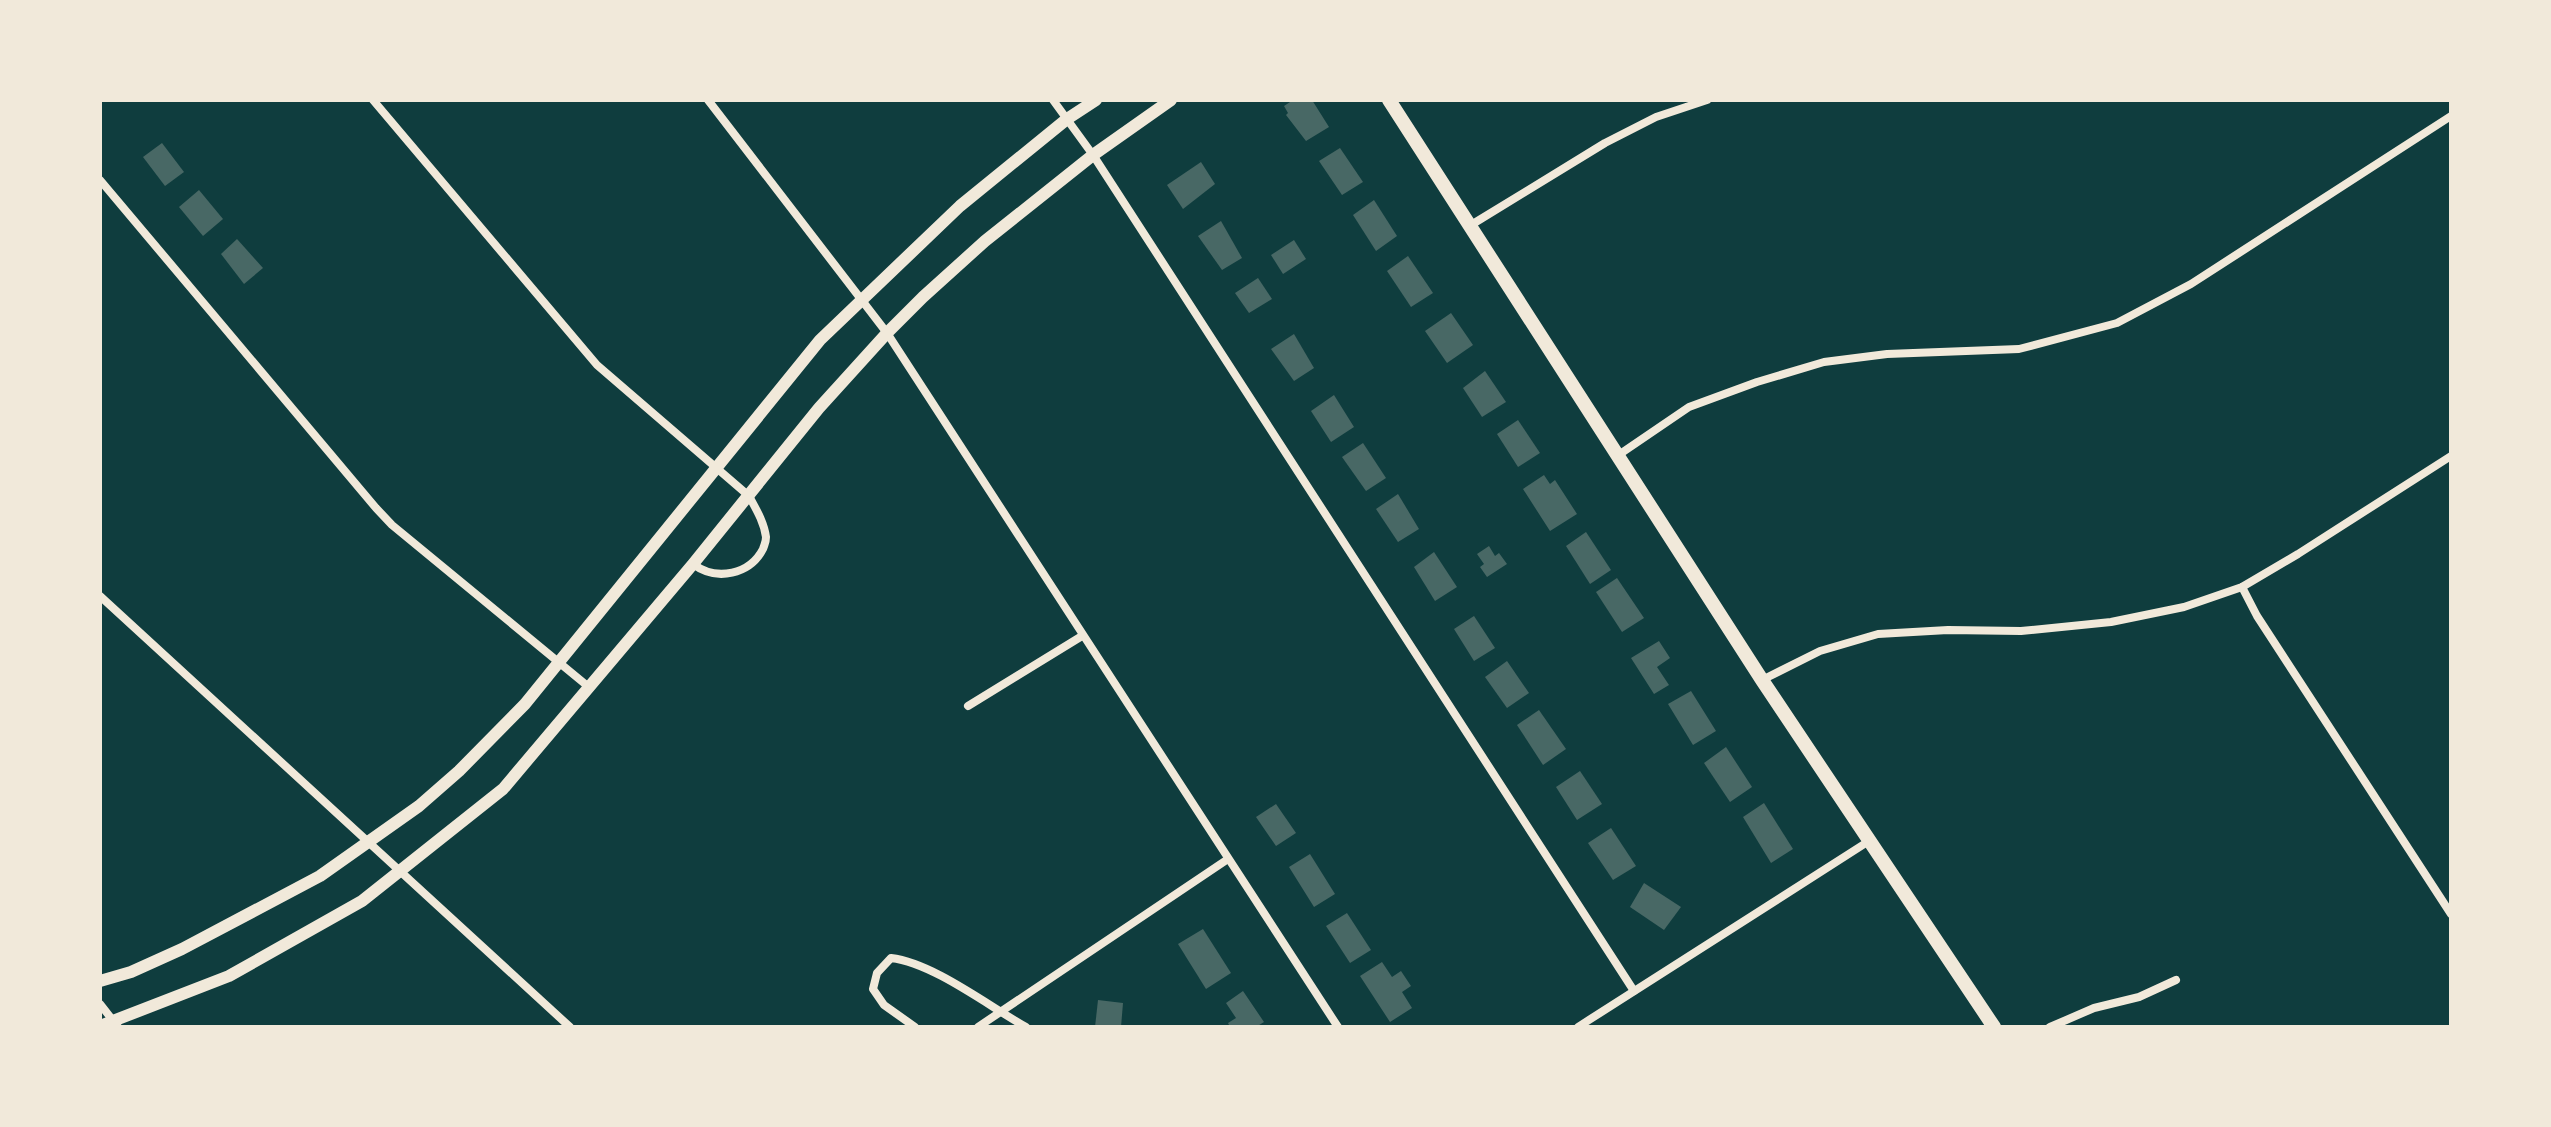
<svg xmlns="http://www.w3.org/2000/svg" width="2551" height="1127" font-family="Commissioner,sans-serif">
<rect width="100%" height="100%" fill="#0f3d3e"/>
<g fill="#486865">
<polygon points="1293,100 1312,100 1329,127 1306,141 1286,115 1288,113 1284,106"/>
<polygon points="162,143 184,172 165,186 143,157"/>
<polygon points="1340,148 1363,182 1342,195 1319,161"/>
<polygon points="1201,162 1215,184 1183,209 1167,185"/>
<polygon points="199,190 223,219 203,236 179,207"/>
<polygon points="1374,200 1397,236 1376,251 1353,215"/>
<polygon points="1221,221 1242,258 1222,270 1198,236"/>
<polygon points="237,239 263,268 244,284 221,254"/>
<polygon points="1294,240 1306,259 1283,274 1271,255"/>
<polygon points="1408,256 1433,293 1411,307 1387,271"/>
<polygon points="1258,278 1272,299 1249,313 1235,293"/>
<polygon points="1451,313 1473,345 1447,363 1425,331"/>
<polygon points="1294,334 1314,368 1294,381 1271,349"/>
<polygon points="1485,371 1506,402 1482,417 1463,388"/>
<polygon points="1334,395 1354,427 1331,442 1311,411"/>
<polygon points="1518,420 1540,453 1518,467 1497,434"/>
<polygon points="1363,443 1386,478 1366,491 1342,457"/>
<polygon points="1544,475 1550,484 1555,480 1577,514 1550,531 1523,489"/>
<polygon points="1398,494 1419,529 1398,542 1376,509"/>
<polygon points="1586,532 1611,570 1590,584 1566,546"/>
<polygon points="1489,546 1495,556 1499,553 1507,564 1487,577 1480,567 1484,564 1477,554"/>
<polygon points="1434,552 1457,587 1435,601 1414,567"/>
<polygon points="1617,578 1644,618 1622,632 1596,592"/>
<polygon points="1474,616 1495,648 1474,661 1454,629"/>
<polygon points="1659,641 1670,658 1657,667 1669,685 1654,694 1631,658"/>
<polygon points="1507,661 1529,693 1507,708 1485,677"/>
<polygon points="1691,691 1716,731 1693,745 1668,704"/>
<polygon points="1539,710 1566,749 1543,765 1517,725"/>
<polygon points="1726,747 1752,787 1730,802 1704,763"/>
<polygon points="1580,771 1602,804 1577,820 1556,787"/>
<polygon points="1764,803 1793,849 1771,863 1743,817"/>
<polygon points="1276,804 1296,833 1276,846 1256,817"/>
<polygon points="1611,828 1636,866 1613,880 1588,843"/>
<polygon points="1310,854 1335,894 1314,907 1289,867"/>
<polygon points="1644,883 1681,907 1664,930 1630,907"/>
<polygon points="1347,913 1371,950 1350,963 1326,926"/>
<polygon points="1203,929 1231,973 1206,989 1178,944"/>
<polygon points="1382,962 1392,977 1401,971 1411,986 1402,992 1412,1008 1390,1022 1360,976"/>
<polygon points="1243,991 1264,1022 1256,1027 1230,1027 1228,1023 1236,1018 1226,1003"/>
<polygon points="1098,1000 1123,1003 1121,1027 1095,1027"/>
</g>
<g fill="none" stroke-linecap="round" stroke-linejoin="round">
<g stroke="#f1e9da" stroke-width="8">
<path d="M373 100 597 365 749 496C756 509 764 522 766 537 766 542 765 543 763 549 750 574 717 582 693 564"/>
<polyline points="708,100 887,333 1338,1027"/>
<polyline points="1053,100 1093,155 1634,991"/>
<polyline points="100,180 376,508 392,525 590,688"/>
<polyline points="1471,225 1605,143 1656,117 1707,100"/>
<polyline points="1617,456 1689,407 1757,382 1824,362 1887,354 2019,349 2117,323 2191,284 2451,116"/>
<polyline points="2242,587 2257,616 2451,914"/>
<polyline points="100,596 570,1027"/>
<polyline points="1762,680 1820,651 1878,634 1948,630 2021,631 2111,622 2184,607 2242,587 2298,554 2451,456"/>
<polyline points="968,706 1082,636"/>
<polyline points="100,1004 118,1027"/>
<path d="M915 1027 884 1005 873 989 877 973 891 958C933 963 987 1005 1026 1027"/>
<polyline points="978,1027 1228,859"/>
<polyline points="1578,1027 1869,841"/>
<polyline points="2050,1027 2094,1008 2139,997 2176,980"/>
</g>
<g stroke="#f1e9da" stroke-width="12">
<polyline points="100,981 131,972 182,949 320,876 419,806 459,771 525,704 820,340 960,206 1067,119 1096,100"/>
<polyline points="100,1026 229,976 362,901 503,789 693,564 819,408 887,333 923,297 985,241 1093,155 1171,100"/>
</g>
<polyline stroke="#f1e9da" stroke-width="14" points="1389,100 1762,680 1994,1027"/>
</g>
<rect width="2551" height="1127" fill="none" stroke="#f1e9da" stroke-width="204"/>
</svg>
